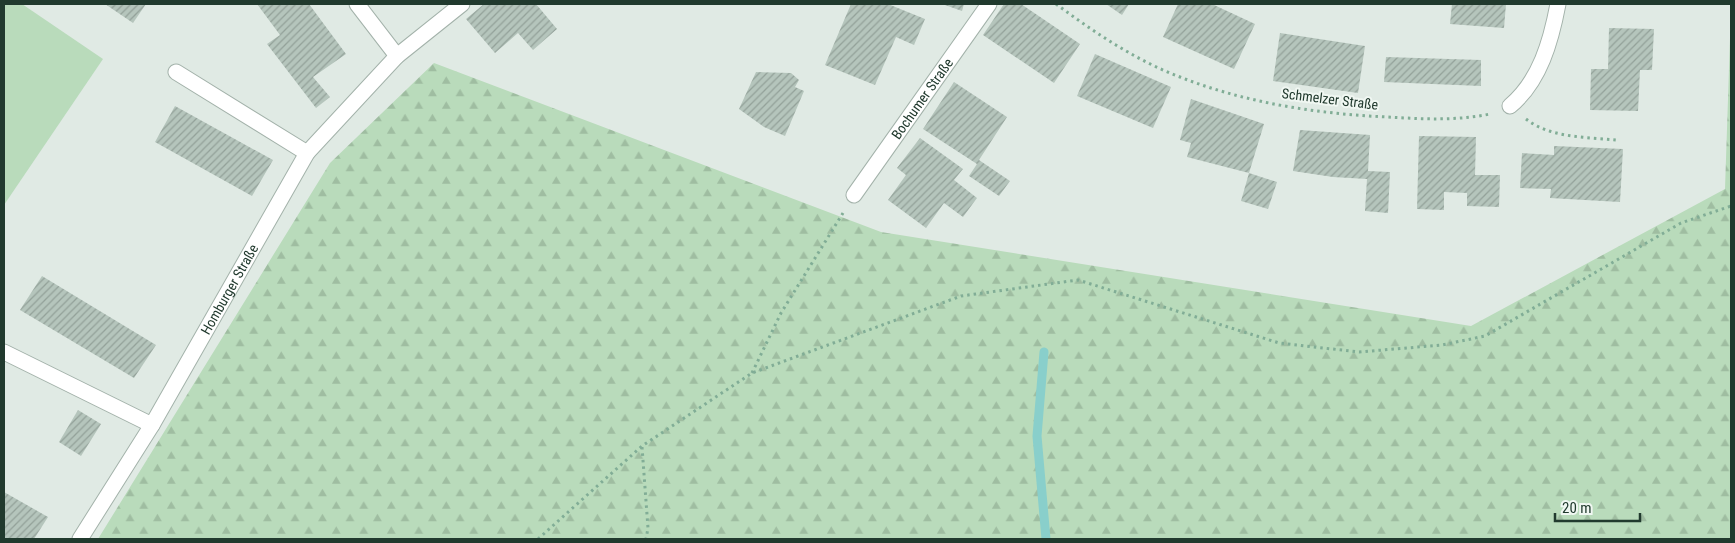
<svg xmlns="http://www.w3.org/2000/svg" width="1735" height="543" font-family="'Roboto Condensed',sans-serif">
<defs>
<pattern id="forest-firs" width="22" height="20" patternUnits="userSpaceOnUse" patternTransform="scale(1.25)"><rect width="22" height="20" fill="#b9dbbb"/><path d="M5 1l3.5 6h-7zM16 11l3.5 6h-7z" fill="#9fbda1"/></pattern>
<pattern id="building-hatch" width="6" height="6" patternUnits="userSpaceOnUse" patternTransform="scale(1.25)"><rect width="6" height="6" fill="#b5c5bc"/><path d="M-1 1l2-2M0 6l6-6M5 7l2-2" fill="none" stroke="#93a199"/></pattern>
</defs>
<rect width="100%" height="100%" fill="#e0eae4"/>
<polygon fill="url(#forest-firs)" points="1731,8 1731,539 98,539 330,163 434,63 881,232 1471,326 1725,189"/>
<polygon fill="#b9dbbb" points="4,4 22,4 103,59 4,205"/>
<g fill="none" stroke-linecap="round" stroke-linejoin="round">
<polyline stroke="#89cfcb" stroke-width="9" points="1044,352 1037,436 1046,539"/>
</g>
<g fill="url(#building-hatch)">
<polygon points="105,4 146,4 133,23"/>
<polygon points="257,4 309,4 346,54 313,77 330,97 316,108 267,44 280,35"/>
<polygon points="484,4 536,4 557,29 533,50 518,33 495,53 466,19"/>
<polygon points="851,4 888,4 925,19 914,45 896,37 875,85 825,65"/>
<polygon points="942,4 964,4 962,11"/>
<polygon points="1004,4 1021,4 1080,44 1054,83 983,35"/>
<polygon points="1106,4 1129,4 1122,15"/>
<polygon points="1178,4 1212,4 1255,24 1234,69 1163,37"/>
<polygon points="1452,4 1506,4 1504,28 1450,24"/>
<polygon points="1609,28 1654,29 1652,70 1640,70 1638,111 1590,110 1591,69 1608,69"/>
<polygon points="1280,33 1365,46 1358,93 1273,81"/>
<polygon points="1095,54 1171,87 1153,128 1077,96"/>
<polygon points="1386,57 1481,60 1481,86 1384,82"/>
<polygon points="756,72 791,73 799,80 795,87 804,91 785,136 764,127 739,109"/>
<polygon points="954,82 1007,117 979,160 1010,181 999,196 969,176 977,164 923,129"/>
<polygon points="1191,99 1264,124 1249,173 1187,157 1191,143 1180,140"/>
<polygon points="175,106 273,160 252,196 155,142"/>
<polygon points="1300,130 1370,135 1368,171 1390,172 1388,213 1365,211 1367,179 1333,177 1293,171"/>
<polygon points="1419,136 1476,137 1475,175 1500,175 1499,207 1467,206 1467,193 1444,192 1444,210 1417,209"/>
<polygon points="920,138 963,169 954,180 977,198 963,217 944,203 926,228 888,200 906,175 897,168"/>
<polygon points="1554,146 1623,149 1620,202 1550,198 1551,189 1520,188 1522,153 1554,155"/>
<polygon points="1249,173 1277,182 1268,209 1241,201"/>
<polygon points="42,276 156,345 134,378 20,310"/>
<polygon points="78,410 101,424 81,456 59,442"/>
<polygon points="4,492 48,517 34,539 4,538"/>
</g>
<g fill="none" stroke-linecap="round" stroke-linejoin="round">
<defs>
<g id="street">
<polyline points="357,4 397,56"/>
<polyline points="176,72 307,153"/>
<path d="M1510 106C1540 81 1551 41 1558 4"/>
<path id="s1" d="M854 195 989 4"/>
<polyline points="4,352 152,425"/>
<path id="s2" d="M80 539 152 425 307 153 397 56 462 4"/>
</g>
</defs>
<use href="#street" stroke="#a3b2aa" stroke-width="17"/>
<g stroke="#81ad96" stroke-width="3" stroke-dasharray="2.5 4" stroke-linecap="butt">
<path d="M1056 4C1094 32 1135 60 1180 77 1246 103 1318 114 1388 117 1422 119 1457 121 1490 114"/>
<path d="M1526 119C1550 138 1586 137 1616 140"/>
<polyline points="752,373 781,313 843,213"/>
<polyline points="642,447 648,528 646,539"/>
<polyline points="538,539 642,446 752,373 961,296 1078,280 1279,343 1359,352 1442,345 1485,336 1681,223 1731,206"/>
</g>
<use href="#street" stroke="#fff" stroke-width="15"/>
</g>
<g text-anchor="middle" stroke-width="4" stroke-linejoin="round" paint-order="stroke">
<g font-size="14" fill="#213a2e" stroke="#f0f7f2">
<text dy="5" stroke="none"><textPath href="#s1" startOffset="118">Bochumer Straße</textPath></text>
<text transform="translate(1330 99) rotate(7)" y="5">Schmelzer Straße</text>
<text dy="5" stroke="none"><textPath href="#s2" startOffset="291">Homburger Straße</textPath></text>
</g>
</g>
<rect width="1735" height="543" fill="none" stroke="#213a2e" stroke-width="10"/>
<path d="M1555 513v8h85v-8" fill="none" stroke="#213a2e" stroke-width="2.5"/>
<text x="1562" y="513" font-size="15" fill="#213a2e" stroke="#f0f7f2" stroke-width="4" paint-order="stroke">20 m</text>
</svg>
